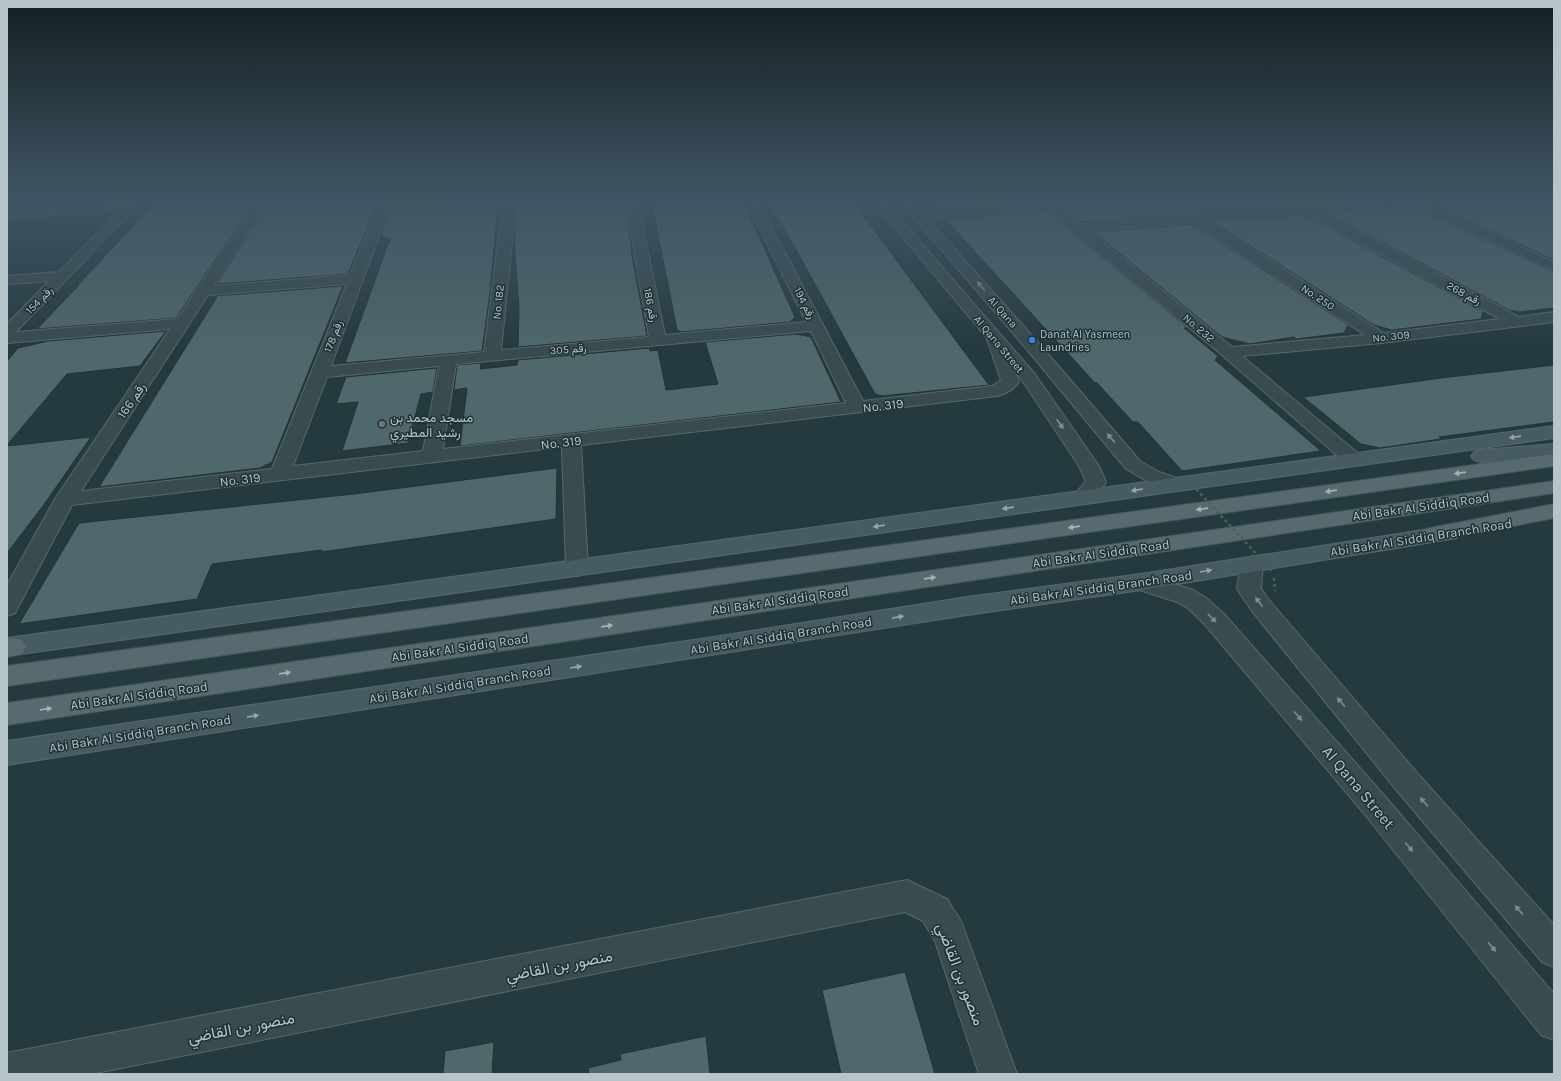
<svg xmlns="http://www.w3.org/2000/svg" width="1561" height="1081" font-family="Karla,Vazirmatn,sans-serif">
<rect width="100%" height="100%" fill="#253a3f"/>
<g fill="#50676c" stroke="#203236">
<polygon points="158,199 256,199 176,318 37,329 78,286 77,286"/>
<polygon points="271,199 379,199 348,274 217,284"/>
<polygon points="394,199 457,199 393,203"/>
<polygon points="535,199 546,199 546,203 624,199 632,251 631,251 647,336 518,347 519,309 514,241 517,204 532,204"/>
<polygon points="651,199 742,199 795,317 790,322 682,332 677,330"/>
<polygon points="766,199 851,199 989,385 882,396 875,394 793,244"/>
<polygon points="927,199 1035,199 1036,201 936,209"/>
<polygon points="1051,199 1183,199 1201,213 1080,222"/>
<polygon points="1201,199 1359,199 1220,210"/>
<polygon points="1433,199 1529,199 1531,203 1553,211 1554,260 1436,205 1442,203"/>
<polygon points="498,206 490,292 482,351 345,363 390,239 381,235 389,213"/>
<polygon points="1412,206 1554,272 1554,308 1520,312 1509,310 1326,212"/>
<polygon points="1047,211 1188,328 1184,328 1218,356 1215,360 1321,451 1182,471 1138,422 1133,422 1097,383 1095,383 945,219"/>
<polygon points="1305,215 1483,311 1481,319 1392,330 1374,325 1213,222"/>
<polygon points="1193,224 1348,325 1344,333 1296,339 1294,337 1250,344 1222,337 1093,232"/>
<polygon points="343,286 272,462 260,468 99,487 217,297 215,296"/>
<polygon points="166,331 140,366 67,374 7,445 7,361 18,348 48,341"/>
<polygon points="796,334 811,337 841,402 460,446 467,388 454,390 457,365 481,363 480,369 517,365 518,360 649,348 650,351 658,350 666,390 718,384 705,342"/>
<polygon points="1554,365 1554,422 1439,437 1441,439 1380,448 1361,444 1303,397 1441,378"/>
<polygon points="437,368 433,392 421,394 408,443 342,451 358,402 336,404 346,377"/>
<polygon points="91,437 43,506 7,553 7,446"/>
<polygon points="557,468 556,519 321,552 322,550 212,564 197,599 19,624 79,523 354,494"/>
<polygon points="905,972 935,1074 841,1074 822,990"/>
<polygon points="706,1036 710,1074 589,1074 588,1068 621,1060 620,1054"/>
<polygon points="494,1042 492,1074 443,1074 445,1051"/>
</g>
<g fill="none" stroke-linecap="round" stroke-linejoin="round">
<defs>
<g id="minor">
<path d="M131 199H144L16 332 177 319 258 199H270L214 286 350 275 381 199H393L391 205 477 199H534L532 202 516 203 501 350 649 337 625 199H637L665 335 806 322 745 199H757L863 401 992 386 1001 380 987 339 989 336 995 334 1001 336 1003 339 1019 382C1014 389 1005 394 997 396L581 445 588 568 585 573 577 576 569 573 566 568 562 447 72 505 15 613 7 616V585L55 499 170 329 7 343V324L49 281 7 284V276L59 272 119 211 7 218V210L127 204ZM503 204 484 352 331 366 388 212ZM347 284 272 469 81 491 208 295ZM811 331 846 403 443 449 456 364ZM439 366 423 451 293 466 327 377Z"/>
<path d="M1036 199H1049L1080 224 1205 214 1184 199H1198L1220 212 1383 199H1420L1554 262V271L1411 204 1321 211 1519 317 1554 312V322L1381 343 1242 356 1360 455 1363 459 1360 463 1353 465 1346 463 1222 355 1047 209 919 220 915 219 913 216 915 213 919 212 1039 202ZM1305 213 1500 319 1384 333 1208 221ZM1193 222 1365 335 1232 347 1089 231Z"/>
<polygon points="1530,199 1547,199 1554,202 1554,210 1532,202"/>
<polygon points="907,880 947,899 961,921 1017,1074 979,1074 935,941 923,921 905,912 91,1074 7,1074 7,1053"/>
</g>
<g id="tertiary">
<path d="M871 199H883L1034 373 1099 466 1106 482C1098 494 1091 507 1075 503L1072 498 1086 481 1079 466 1022 380Z"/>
<path d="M898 199H910L1036 340 1140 461 1159 472 1182 480 1185 484 1182 488C1164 493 1142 478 1126 469L1024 346Z"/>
<polygon points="1252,556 1260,559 1263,564 1261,588 1268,599 1418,774 1554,925 1554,967 1542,962 1398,792 1252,611 1237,589 1241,564 1244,559"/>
<polygon points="1141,574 1193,590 1205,597 1225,615 1382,793 1554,994 1554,1040 1541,1035 1362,811 1207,627 1189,609 1177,602 1133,588 1129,582 1133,576"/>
</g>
<g id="secondary">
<polygon points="1554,426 1554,438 7,656 7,638"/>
<polygon points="1554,444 1554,456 1481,462 1474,460 1471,456 1474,452 1481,450"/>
<polygon points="1449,526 1457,528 1460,533 1457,538 1141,590 967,615 7,765 7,741 707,638 967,597 1141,574"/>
</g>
<g id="primary">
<polygon points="1554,454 1554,466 7,686 7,666"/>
<polygon points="1554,481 1554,493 7,725 7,703"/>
<polygon points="1554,504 1554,518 1430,542 1422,540 1419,535 1422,530 1430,528"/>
<polygon points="13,638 22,640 26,647 22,654 7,657 7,639"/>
</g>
</defs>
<use href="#minor" stroke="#57686d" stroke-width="2"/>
<use href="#tertiary" stroke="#57686d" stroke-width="2"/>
<use href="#secondary" stroke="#57686d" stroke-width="2"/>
<use href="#primary" stroke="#45575b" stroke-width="2"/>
<polyline stroke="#49615a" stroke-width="2.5" stroke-dasharray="3 3" stroke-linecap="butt" points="1274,578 1275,591"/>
<use href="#minor" fill="#394b4f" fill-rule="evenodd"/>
<use href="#tertiary" fill="#394b4f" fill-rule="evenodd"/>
<use href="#secondary" fill="#475c62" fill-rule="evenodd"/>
<use href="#primary" fill="#576a6f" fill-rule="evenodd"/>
<polyline stroke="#49615a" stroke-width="2.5" stroke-dasharray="3 3" stroke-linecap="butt" points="1184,476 1273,572"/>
</g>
<defs><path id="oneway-solid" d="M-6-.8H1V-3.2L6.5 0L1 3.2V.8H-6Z"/></defs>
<g fill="#7d8e93">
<use href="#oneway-solid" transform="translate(981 286) rotate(-131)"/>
<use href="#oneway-solid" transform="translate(1060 424) rotate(55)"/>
<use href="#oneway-solid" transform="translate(1111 438) rotate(-130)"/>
<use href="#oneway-solid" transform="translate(1259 602) rotate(-127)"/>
<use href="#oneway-solid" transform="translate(1212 618) rotate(45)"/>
<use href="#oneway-solid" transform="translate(1341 702) rotate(-130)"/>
<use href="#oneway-solid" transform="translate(1298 716) rotate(49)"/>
<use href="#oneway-solid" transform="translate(1424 802) rotate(-131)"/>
<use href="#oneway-solid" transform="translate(1409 847) rotate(50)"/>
<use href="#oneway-solid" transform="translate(1519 910) rotate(-131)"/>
<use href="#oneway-solid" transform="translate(1492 947) rotate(50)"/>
</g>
<g fill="#94a6ab">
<use href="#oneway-solid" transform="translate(1515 437) rotate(172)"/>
<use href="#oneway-solid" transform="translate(1137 490) rotate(171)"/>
<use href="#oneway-solid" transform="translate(1008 508) rotate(172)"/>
<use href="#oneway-solid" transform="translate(879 526) rotate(172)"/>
<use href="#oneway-solid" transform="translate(1206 571) rotate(-10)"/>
<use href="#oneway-solid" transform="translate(898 617) rotate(-9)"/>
<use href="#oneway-solid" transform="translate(576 667) rotate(-9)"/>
<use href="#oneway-solid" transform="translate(253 716) rotate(-9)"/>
</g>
<g fill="#a2b3b8">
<use href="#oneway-solid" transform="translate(1460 473) rotate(172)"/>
<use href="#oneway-solid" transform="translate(1331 491) rotate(172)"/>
<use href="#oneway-solid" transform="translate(1202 509) rotate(172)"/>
<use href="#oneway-solid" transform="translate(1074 527) rotate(172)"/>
<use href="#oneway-solid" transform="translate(930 578) rotate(-8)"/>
<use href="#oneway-solid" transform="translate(607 626) rotate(-8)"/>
<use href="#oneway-solid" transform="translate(285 673) rotate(-8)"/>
<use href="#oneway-solid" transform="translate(46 709) rotate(-8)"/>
</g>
<linearGradient id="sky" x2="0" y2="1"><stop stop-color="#142023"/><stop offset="0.57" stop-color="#405563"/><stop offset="1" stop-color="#405563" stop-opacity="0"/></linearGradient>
<rect width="1561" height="350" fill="url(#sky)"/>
<circle fill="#3f7fe0" stroke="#1e3034" stroke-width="1.5" cx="1032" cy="340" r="4"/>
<circle fill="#6b7280" stroke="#1e3034" stroke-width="1.5" cx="382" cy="424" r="4"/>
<g text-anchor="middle" stroke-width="3" stroke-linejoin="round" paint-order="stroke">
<g font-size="11" fill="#b5c5ca" stroke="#1e3034">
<text transform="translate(1464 293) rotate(28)" y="4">رقم 268</text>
<text transform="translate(1318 297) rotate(33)" y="4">No. 250</text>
<text transform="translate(39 300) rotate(-46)" y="4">رقم 154</text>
<text transform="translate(498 302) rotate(-84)" y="4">No. 182</text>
<text transform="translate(805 303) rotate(63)" y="4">رقم 194</text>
<text transform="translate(651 305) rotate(79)" y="4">رقم 186</text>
<text transform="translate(1003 312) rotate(49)" y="4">Al Qana</text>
<text transform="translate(1199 328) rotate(40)" y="4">No. 232</text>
<text transform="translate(333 336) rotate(-69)" y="4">رقم 178</text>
<text transform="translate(1391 336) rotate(-6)" y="4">No. 309</text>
<text transform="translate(999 344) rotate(50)" y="4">Al Qana Street</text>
<text transform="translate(568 349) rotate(-5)" y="4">رقم 305</text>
</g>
<g font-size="11" fill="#b5c5ca" stroke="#1e3034" text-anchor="start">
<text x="1040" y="338">Danat Al Yasmeen<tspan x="1040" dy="13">Laundries</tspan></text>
</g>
<g font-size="13" fill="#b5c5ca" stroke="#1e3034">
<text transform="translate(131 400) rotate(-56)" y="5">رقم 166</text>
<text transform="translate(883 405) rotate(-7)" y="5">No. 319</text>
<text transform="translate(561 442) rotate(-7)" y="5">No. 319</text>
<text transform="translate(240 479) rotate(-7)" y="5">No. 319</text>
<text transform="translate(1421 506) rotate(-8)" y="5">Abi Bakr Al Siddiq Road</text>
<text transform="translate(1421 537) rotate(-9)" y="5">Abi Bakr Al Siddiq Branch Road</text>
<text transform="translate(1101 553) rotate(-8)" y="5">Abi Bakr Al Siddiq Road</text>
<text transform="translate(1101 587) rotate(-8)" y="5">Abi Bakr Al Siddiq Branch Road</text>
<text transform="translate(780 600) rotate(-8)" y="5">Abi Bakr Al Siddiq Road</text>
<text transform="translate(781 635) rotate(-9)" y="5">Abi Bakr Al Siddiq Branch Road</text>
<text transform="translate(460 647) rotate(-8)" y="5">Abi Bakr Al Siddiq Road</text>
<text transform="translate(460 684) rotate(-9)" y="5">Abi Bakr Al Siddiq Branch Road</text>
<text transform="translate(139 695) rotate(-8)" y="5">Abi Bakr Al Siddiq Road</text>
<text transform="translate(140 733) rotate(-9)" y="5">Abi Bakr Al Siddiq Branch Road</text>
</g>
<g font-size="13" fill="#b5c5ca" stroke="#1e3034" text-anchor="start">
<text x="390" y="422">مسجد محمد بن<tspan x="390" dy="15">رشيد المطيري</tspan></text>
</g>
<g font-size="16" fill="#b5c5ca" stroke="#1e3034">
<text transform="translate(1359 787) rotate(50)" y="6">Al Qana Street</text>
<text transform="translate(559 965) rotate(-11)" y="6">منصور بن القاضي</text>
<text transform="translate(961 974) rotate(69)" y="6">منصور بن القاضي</text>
<text transform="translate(241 1027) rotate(-11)" y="6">منصور بن القاضي</text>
</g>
</g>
<rect width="1561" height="1081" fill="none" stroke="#b5c5ca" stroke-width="16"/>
</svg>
